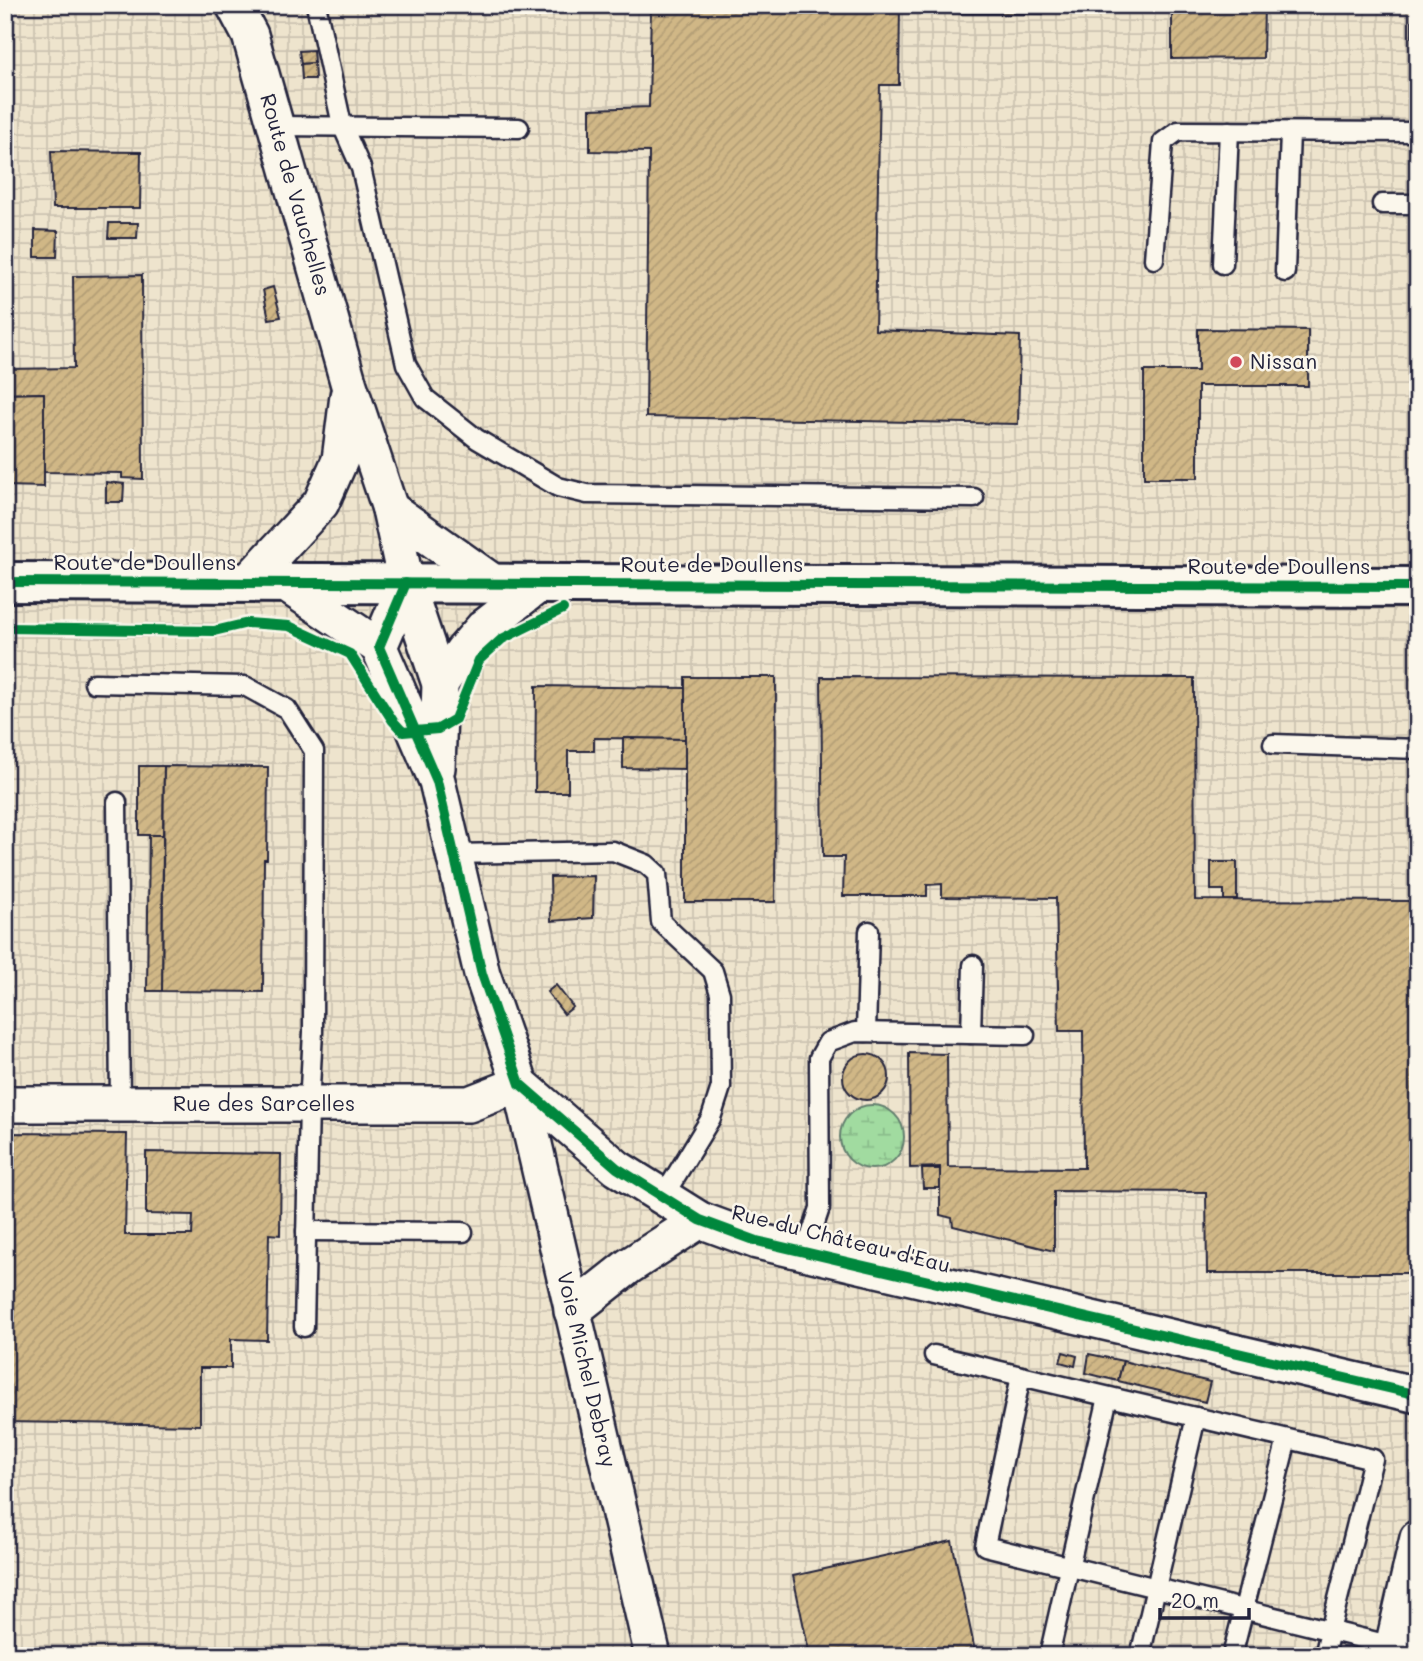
<svg xmlns="http://www.w3.org/2000/svg" width="1423" height="1661" font-family="Mali,sans-serif">
<defs>
<pattern id="industrial-grid" width="8" height="8" patternUnits="userSpaceOnUse" patternTransform="scale(1.75)"><rect width="8" height="8" fill="#eee4cd"/><path d="M0 4h8M4 0v8" fill="none" stroke="#ccc3b1"/></pattern>
<pattern id="wetland-marsh" width="20" height="14" patternUnits="userSpaceOnUse" patternTransform="scale(1.75)"><rect width="20" height="14" fill="#a1dba0"/><path d="M1 5h8M5 5V1M11 12h8M15 12V8" fill="none" stroke="#8abc8b"/></pattern>
<pattern id="building-hatch" width="6" height="6" patternUnits="userSpaceOnUse" patternTransform="scale(1.75)"><rect width="6" height="6" fill="#d0b786"/><path d="M-1 1l2-2M0 6l6-6M5 7l2-2" fill="none" stroke="#b29d75"/></pattern>
</defs>
<rect width="100%" height="100%" fill="#fbf7ec"/>
<filter id="ink" filterUnits="userSpaceOnUse"><feTurbulence type="fractalNoise" baseFrequency=".0143" numOctaves="2"/><feDisplacementMap in="SourceGraphic" scale="14" xChannelSelector="R" yChannelSelector="G"/><feConvolveMatrix kernelMatrix="1 2 1 2 8 2 1 2 1" color-interpolation-filters="sRGB"/></filter>
<g filter="url(#ink)">
<rect fill="url(#industrial-grid)" x="5" y="5" width="1413" height="1651"/>
<circle fill="url(#wetland-marsh)" stroke="#627e6e" stroke-width="2" cx="872" cy="1137" r="32"/>
<g fill="url(#building-hatch)" stroke="#22223b" stroke-width="2">
<polygon points="651,5 900,5 899,85 880,85 875,330 1020,336 1018,424 646,417 649,152 590,151 590,109 649,107"/>
<polygon points="932,5 1043,5 1043,14 932,13"/>
<polygon points="1172,5 1264,5 1263,58 1172,59"/>
<rect x="1412" y="9" width="6" height="55"/>
<polygon points="313,50 314,63 301,64 299,51"/>
<polygon points="314,63 315,79 302,79 301,64"/>
<polygon points="51,151 141,152 140,208 53,208"/>
<polygon points="109,223 138,223 137,238 108,238"/>
<polygon points="35,230 58,231 57,257 35,257"/>
<polygon points="142,275 143,479 122,478 122,473 43,472 44,393 5,394 5,369 74,368 73,276"/>
<polygon points="273,287 281,317 269,319 263,290"/>
<polygon points="1198,329 1308,330 1308,386 1198,386 1198,478 1144,478 1144,371 1198,371"/>
<polygon points="44,393 44,487 5,486 5,394"/>
<polygon points="106,482 124,484 123,502 106,502"/>
<polygon points="685,677 776,677 775,902 685,902"/>
<polygon points="821,677 1194,678 1195,900 1418,901 1418,1273 1207,1273 1206,1192 1054,1191 1054,1251 953,1226 952,1218 940,1215 940,1167 910,1168 909,1053 947,1054 948,1167 1084,1168 1083,1031 1059,1031 1056,898 942,897 942,884 927,885 927,896 843,896 844,857 823,857"/>
<polygon points="536,686 685,688 685,739 594,738 594,751 568,751 568,792 535,792"/>
<polygon points="623,738 685,739 685,769 623,768"/>
<polygon points="139,766 164,766 163,835 139,835"/>
<polygon points="164,766 268,767 267,859 264,859 263,992 162,991"/>
<polygon points="149,835 163,835 162,991 147,991"/>
<polygon points="1211,862 1237,862 1237,900 1224,900 1224,890 1211,890"/>
<polygon points="594,876 593,918 551,921 550,877"/>
<polygon points="556,985 573,1007 564,1014 547,992"/>
<circle cx="866" cy="1077" r="23"/>
<polygon points="5,1133 127,1134 125,1235 192,1235 193,1215 146,1214 146,1152 281,1154 280,1235 269,1234 267,1340 231,1339 231,1368 200,1368 200,1425 5,1422"/>
<polygon points="922,1169 940,1169 940,1188 923,1188"/>
<polygon points="1063,1352 1077,1356 1075,1366 1060,1362"/>
<polygon points="1089,1354 1123,1361 1118,1381 1086,1373"/>
<polygon points="1123,1361 1210,1382 1205,1402 1118,1381"/>
<polygon points="952,1541 976,1656 810,1656 793,1576"/>
</g>
<g fill="none" stroke-linecap="round" stroke-linejoin="round">
<defs>
<g id="lane">
<polyline points="316,5 342,125 361,168 406,364 425,398 477,439 558,487 587,494 974,498"/>
<polyline points="275,126 519,128"/>
<polyline points="1382,204 1418,204"/>
<polyline points="1154,259 1163,142 1178,131 1418,132"/>
<polyline points="1223,264 1229,131"/>
<polyline points="1285,272 1290,132"/>
<polyline points="94,683 245,686 287,709 314,751 313,1032 309,1106 304,1327"/>
<polyline points="1273,744 1418,749"/>
<polyline points="117,802 120,1104"/>
<polyline points="454,854 613,851 646,864 657,874 661,922 713,971 720,994 721,1087 711,1118 663,1197"/>
<polyline points="866,1032 869,931"/>
<polyline points="971,1034 973,965"/>
<polyline points="306,1231 463,1232"/>
<polyline points="805,1253 820,1208 819,1058 828,1042 855,1032 1025,1035"/>
<polyline points="934,1355 1021,1376"/>
<polyline points="1049,1656 1108,1397"/>
<polyline points="1140,1656 1196,1417"/>
<polyline points="1232,1656 1287,1439"/>
<polyline points="1324,1656 1330,1631 1373,1459 1021,1376 985,1546 1393,1646"/>
</g>
<g id="street">
<path id="s1" d="M234 5 250 35 349 385 390 509 406 583 440 684 437 768"/>
<polyline points="390,509 494,583"/>
<polyline points="247,583 321,503 340,460 348,396"/>
<polyline points="284,583 379,647"/>
<polyline points="406,583 379,647 437,781 482,974 520,1084 617,1168 700,1220 757,1241 1418,1395"/>
<polyline points="440,684 463,651 483,628 541,583"/>
<path id="s2" d="M5 1104H469L520 1084 653 1656"/>
<polyline points="572,1311 629,1266 700,1220"/>
<polyline points="1391,1656 1418,1538"/>
</g>
<polyline id="secondary" points="5,582 1418,587"/>
</defs>
<use href="#lane" stroke="#22223b" stroke-width="23"/>
<use href="#street" stroke="#22223b" stroke-width="40"/>
<use href="#secondary" stroke="#22223b" stroke-width="44"/>
<polyline stroke="#22223b" stroke-width="4.5" stroke-dasharray="2 5" stroke-linecap="butt" points="5,628 214,631 248,623 290,627"/>
<use href="#lane" stroke="#fbf7ec" stroke-width="18"/>
<use href="#street" stroke="#fbf7ec" stroke-width="35"/>
<use href="#secondary" stroke="#fbf7ec" stroke-width="38"/>
<defs>
<g id="cycleway">
<polyline points="5,582 1418,587"/>
<polyline points="406,583 379,647 437,781 482,974 520,1084 617,1168 700,1220 757,1241 1418,1395"/>
<polyline points="5,628 214,631 248,623 289,626 350,654 393,721 403,732 438,729 455,719 479,660 502,639 563,609"/>
</g>
</defs>
<use href="#cycleway" stroke="#fbf7ec" stroke-width="15"/>
<use href="#cycleway" stroke="#00873e" stroke-width="10"/>
</g>
</g>
<circle fill="#d1495b" stroke="#fbf7ec" stroke-width="2.5" cx="1236" cy="362" r="7"/>
<g text-anchor="middle" stroke-width="5" stroke-linejoin="round" paint-order="stroke">
<g font-size="21" fill="#22223b" stroke="#fbf7ec">
<text dy="7" stroke="none"><textPath href="#s1" startOffset="200">Route de Vauchelles</textPath></text>
<text x="145" y="570">Route de Doullens</text>
<text x="712" y="572">Route de Doullens</text>
<text x="1279" y="574">Route de Doullens</text>
<text dy="7" stroke="none"><textPath href="#s2" startOffset="259">Rue des Sarcelles</textPath></text>
<text transform="translate(841 1239) rotate(14)" y="7">Rue du Château d'Eau</text>
<text dy="7" stroke="none"><textPath href="#s2" startOffset="812">Voie Michel Debray</textPath></text>
</g>
<g font-size="21" fill="#22223b" stroke="#fbf7ec" text-anchor="start">
<text x="1250" y="369">Nissan</text>
</g>
</g>
<rect width="1423" height="1661" fill="none" stroke="#fbf7ec" stroke-width="28"/>
<rect x="14" y="14" width="1395" height="1633" fill="none" stroke="#22223b" stroke-width="2.5" filter="url(#ink)"/>
<path d="M1160 1608v10h89v-10" fill="none" stroke="#22223b" stroke-width="3.5"/>
<text x="1171" y="1608" font-size="21" fill="#22223b" stroke="#fbf7ec" stroke-width="5" paint-order="stroke">20 m</text>
</svg>
